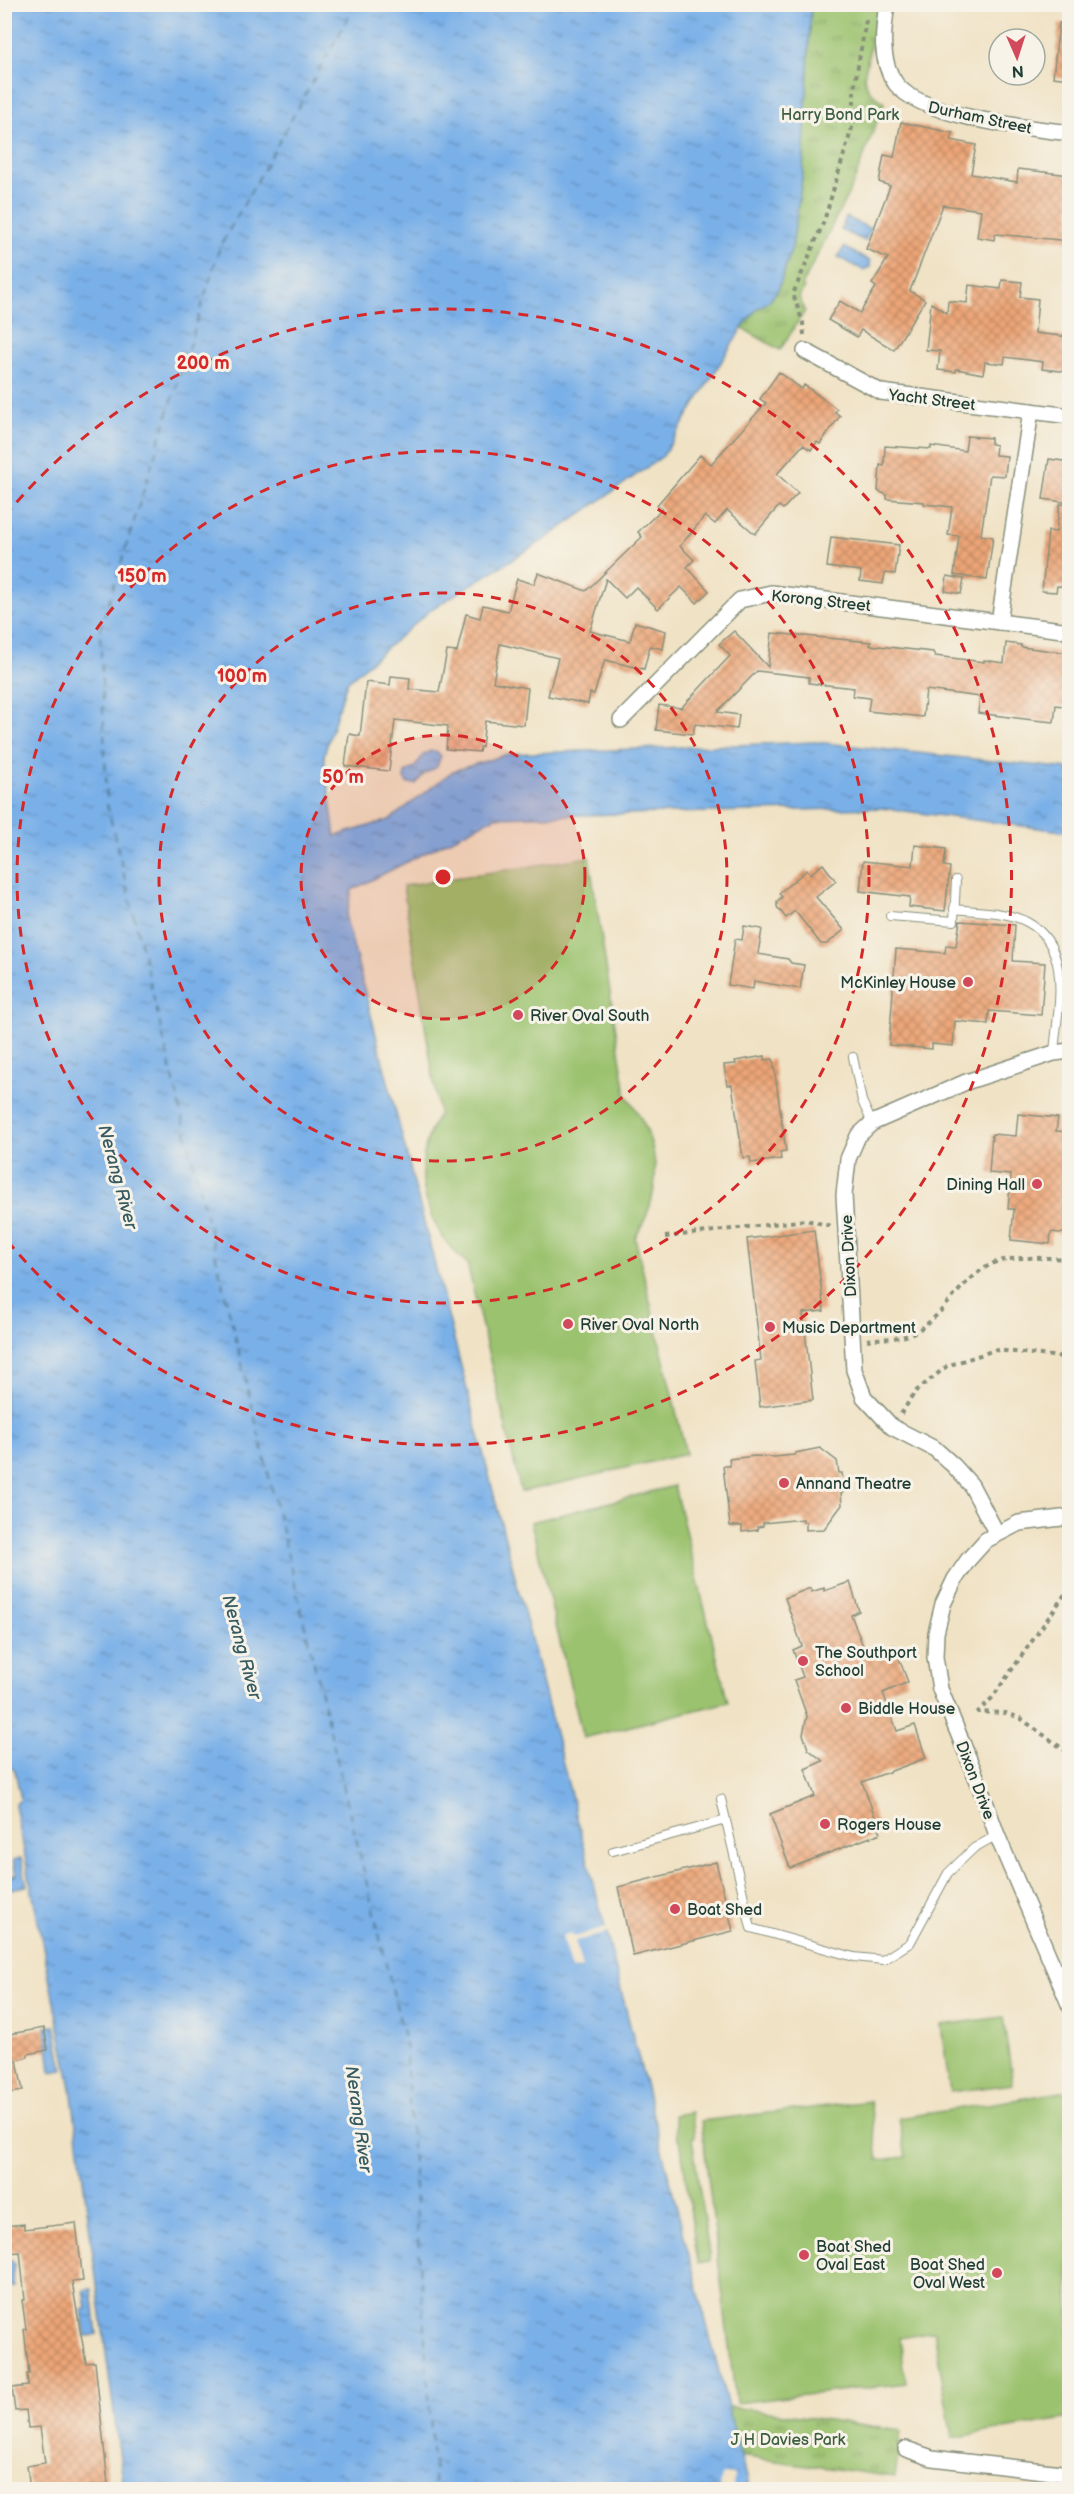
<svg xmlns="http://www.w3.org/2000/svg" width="1074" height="2494" font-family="'Balsamiq Sans',sans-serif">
<defs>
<pattern id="grass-tufts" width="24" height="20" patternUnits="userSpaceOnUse" patternTransform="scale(1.5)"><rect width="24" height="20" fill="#9bc26e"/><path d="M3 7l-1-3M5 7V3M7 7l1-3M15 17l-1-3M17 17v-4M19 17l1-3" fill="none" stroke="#7e9f5b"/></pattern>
<pattern id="water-ripples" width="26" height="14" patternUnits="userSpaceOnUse" patternTransform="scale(1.5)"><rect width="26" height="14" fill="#7ab0e8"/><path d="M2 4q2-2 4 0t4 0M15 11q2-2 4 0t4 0" fill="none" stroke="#6390bd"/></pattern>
<pattern id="building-cross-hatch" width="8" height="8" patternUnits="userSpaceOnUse" patternTransform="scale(1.5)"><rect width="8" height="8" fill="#eda577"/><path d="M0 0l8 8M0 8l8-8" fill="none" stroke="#bf8862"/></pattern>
</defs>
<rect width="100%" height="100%" fill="#f7f3e8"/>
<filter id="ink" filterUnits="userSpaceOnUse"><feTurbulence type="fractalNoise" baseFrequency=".0167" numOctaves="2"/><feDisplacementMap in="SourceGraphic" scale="12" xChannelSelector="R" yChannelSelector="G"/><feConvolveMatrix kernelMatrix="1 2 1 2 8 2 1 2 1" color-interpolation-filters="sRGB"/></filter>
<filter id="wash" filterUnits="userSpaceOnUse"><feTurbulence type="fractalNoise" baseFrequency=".008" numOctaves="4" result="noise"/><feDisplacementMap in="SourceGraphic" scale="24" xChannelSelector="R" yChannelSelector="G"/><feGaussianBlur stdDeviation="1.35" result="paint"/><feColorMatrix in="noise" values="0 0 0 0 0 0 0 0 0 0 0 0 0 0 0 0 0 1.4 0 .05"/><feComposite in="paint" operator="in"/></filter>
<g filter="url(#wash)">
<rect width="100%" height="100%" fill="#f0e2c5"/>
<g fill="url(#grass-tufts)" stroke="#5d8051" stroke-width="1.5">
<polygon points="811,5 879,5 864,77 868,89 884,103 853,184 802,286 804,288 799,297 805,311 780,350 742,328 757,309 769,301 778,290 792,247 803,171"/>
<polygon points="724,2406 901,2430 895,2477 739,2456"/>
</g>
<g fill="#9bc26e" stroke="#5d8051" stroke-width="1.5">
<path d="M589 857 626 1095C661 1141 665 1189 635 1238L686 1454 521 1492 467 1263C422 1228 409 1164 439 1114L403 886Z"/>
<polygon points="674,1486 728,1702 583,1738 531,1522"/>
<polygon points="1003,2017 1013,2084 950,2092 941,2025"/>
<polygon points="1069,2091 1069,2418 952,2438 934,2331 900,2337 906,2383 736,2403 701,2121 870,2101 878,2160 906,2157 899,2118"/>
<polygon points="691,2112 695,2137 692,2138 710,2261 698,2263 680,2139 678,2139 674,2115"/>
</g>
<g fill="url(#water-ripples)" stroke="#4c768e" stroke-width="1.5">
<polygon points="4,5 811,5 803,171 792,247 778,290 769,301 757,309 742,328 663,456 544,540 433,608 347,682 324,755 335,836 389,820 453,771 508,754 815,742 1069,769 1069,832 881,808 495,817 352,890 346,918 749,2489 124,2489 71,2088 15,1805 21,1799 15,1771 5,1762"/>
<polygon points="846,217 871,229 865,241 841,230"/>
<polygon points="844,247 870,261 870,267 863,270 838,257"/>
<polygon points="431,751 436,751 441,756 437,767 424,774 416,784 408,784 404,779 405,773 415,767 424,754"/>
<polygon points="21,1858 27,1886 5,1890 5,1877 16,1875 13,1860"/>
<polygon points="55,2026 63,2070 51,2072 46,2027"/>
<polygon points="12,2261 15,2265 12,2277 14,2287 5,2287 5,2262"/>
<polygon points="92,2289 97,2335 85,2336 82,2310 87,2309 84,2290"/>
</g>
<g fill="#f0e2c5">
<polygon points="606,1928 608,1933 575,1941 582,1968 571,1970 562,1936 572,1934 574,1937"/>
<polygon points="722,2474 734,2475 733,2488 746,2489 720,2489"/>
</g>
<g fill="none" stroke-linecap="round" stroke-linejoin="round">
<polyline stroke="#365a61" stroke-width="1.5" stroke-dasharray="8 6" stroke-linecap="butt" points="356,4 220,247 100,630 107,804 405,2042 435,2490"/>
</g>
<g id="blocks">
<g fill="url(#building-cross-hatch)">
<polygon points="1059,23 1070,24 1070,79 1053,77"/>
<polygon points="901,122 953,133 951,140 976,145 971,174 1017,182 1018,169 1070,175 1070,241 995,234 994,240 977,237 981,210 943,205 910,291 925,300 894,350 861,330 857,337 828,320 840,301 860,313 876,287 872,284 888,258 866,249 890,186 879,182 884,155 894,157"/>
<polygon points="1002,280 1022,282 1020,297 1038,299 1035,333 1070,337 1070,372 1042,369 1043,362 1005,357 1004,364 985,362 983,374 956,369 956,372 938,370 940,351 926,350 931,303 947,313 948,301 967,303 969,285 1001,289"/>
<polygon points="779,372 802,389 804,385 837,409 835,412 840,416 820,444 817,442 811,450 803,445 777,474 798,493 783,509 779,506 755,534 727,510 715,524 705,516 680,546 694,560 687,567 709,591 697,603 681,587 658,609 636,587 625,598 606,579 590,631 630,641 635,622 666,631 663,649 650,646 644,669 605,660 594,694 590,693 588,704 548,696 558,658 500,644 493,682 528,688 524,725 485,721 482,747 480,747 479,752 446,749 448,726 395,720 389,771 345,766 349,734 360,736 366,682 390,685 391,676 410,678 409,689 439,692 447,651 457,652 466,614 480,618 483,605 508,611 517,579 534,584 538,573 586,591 642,537 638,532 662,509 657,505 700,455 711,464 766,403 760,399"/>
<polygon points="967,436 991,438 991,444 996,445 995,455 1007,456 1005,476 990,475 981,535 993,537 987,580 954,575 959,536 948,535 952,507 924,504 924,502 887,499 887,495 878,491 880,465 884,466 885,446 931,449 931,446 965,451"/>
<polygon points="1049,459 1070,462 1070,503 1043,499"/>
<polygon points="1060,504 1070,505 1070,587 1057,586 1056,592 1042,591 1048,531 1056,532"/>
<polygon points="831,537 899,545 895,574 885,573 883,584 860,581 861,571 827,567"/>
<polygon points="947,576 964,579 961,594 945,591"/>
<polygon points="734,631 768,667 772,633 871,642 870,645 933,652 935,656 984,662 984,660 1004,663 1006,643 1021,645 1021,647 1070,653 1070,707 1056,705 1054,722 1033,720 978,713 980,697 926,690 923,717 868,711 870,698 853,696 854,688 809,683 809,677 757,671 717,712 739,715 737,729 695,724 693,734 656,730 659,705 681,708 730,656 719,644"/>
<polygon points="915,845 946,849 944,866 950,867 945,911 909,907 910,897 860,891 863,861 913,866"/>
<polygon points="823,864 836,881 816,897 844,930 827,944 821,944 795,911 786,918 777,907 777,901 782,897 779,893 807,870 810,874"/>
<polygon points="960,921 1015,925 1013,961 1045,963 1041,1015 989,1011 988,1024 955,1021 953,1046 932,1044 932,1049 889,1045 896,949 945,953 946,945 956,946"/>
<polygon points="744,926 762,929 758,954 788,959 791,963 804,965 800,989 754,981 753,989 728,985 735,939 742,940"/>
<polygon points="765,1056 765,1060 773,1059 786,1151 780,1152 781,1159 751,1163 750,1157 743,1158 732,1085 727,1085 724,1065 736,1064 735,1061"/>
<polygon points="1018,1114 1058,1118 1056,1131 1069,1132 1070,1234 1051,1232 1050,1244 1011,1240 1014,1209 1008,1209 1011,1175 989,1173 992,1134 1016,1136"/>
<polygon points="814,1230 824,1311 803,1313 813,1400 760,1407 755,1361 761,1360 747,1239"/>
<polygon points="820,1448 837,1461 839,1473 842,1473 845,1492 841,1493 842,1505 824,1529 806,1530 806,1522 803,1522 803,1519 763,1523 763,1526 757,1527 758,1530 742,1532 742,1526 730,1526 723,1466 730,1466 729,1459 755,1456 774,1457 794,1455 795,1453"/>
<polygon points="850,1582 859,1611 851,1615 867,1656 894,1645 908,1682 883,1693 897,1731 915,1725 926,1758 862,1782 881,1833 790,1868 770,1814 815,1796 805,1769 823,1761 808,1749 803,1734 807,1716 794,1680 803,1677 793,1650 802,1646 785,1598 810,1588 811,1592 824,1588 824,1591"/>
<polygon points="716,1862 733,1931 633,1956 618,1887"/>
<polygon points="44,2028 48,2050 28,2054 28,2057 17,2060 23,2091 4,2094 4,2035"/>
<polygon points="76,2223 83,2281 72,2282 86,2363 95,2362 108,2484 89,2486 90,2490 30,2490 27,2466 45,2463 40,2427 28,2428 26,2410 15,2411 12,2388 28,2386 27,2374 29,2374 24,2329 26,2329 22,2300 25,2300 20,2252 7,2253 4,2226 24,2224 24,2229"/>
</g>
</g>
</g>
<g filter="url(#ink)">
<use href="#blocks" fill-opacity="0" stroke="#88907c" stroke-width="1.5"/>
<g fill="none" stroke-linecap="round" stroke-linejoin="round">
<defs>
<g id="service">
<path d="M954 909C977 912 1007 911 1027 922 1074 947 1057 1010 1054 1053"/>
<polyline points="890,916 954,921 956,880"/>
<polyline points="853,1057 862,1101 872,1123"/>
<polyline points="721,1799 751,1928 854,1957 883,1960 910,1943 948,1873 974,1848 997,1835"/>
<polyline points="613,1851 726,1820"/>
</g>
<g id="minor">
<path d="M887 4C883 31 879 61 896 84 921 117 1029 128 1070 133"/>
<polyline points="805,351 881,392 1070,416"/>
<polyline points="999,622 1031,411"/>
<polyline points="621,720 740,600 771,593 1070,631"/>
<polyline points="1070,1517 1019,1523 986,1540 968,1560 955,1579 943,1604 936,1633 935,1657 940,1689 977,1779 997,1835 1070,2006"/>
<polyline points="997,1534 971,1485 954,1466 935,1449 892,1427 864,1397 854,1370 844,1195 848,1159 858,1136 872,1123 966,1082 1054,1053 1070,1051"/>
<polyline points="906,2449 932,2458 1070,2474"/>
</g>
</defs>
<use href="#service" stroke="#88907c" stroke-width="10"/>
<use href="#minor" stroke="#88907c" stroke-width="18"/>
<g stroke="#88907c" stroke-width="4" stroke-dasharray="4.5 4.5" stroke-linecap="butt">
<polyline points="804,335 803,323 793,294 824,221 854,121 854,89 866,20"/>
<polyline points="665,1237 806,1220 831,1226"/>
<path d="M867 1340C880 1338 897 1339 908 1335 944 1321 958 1278 996 1262 1013 1256 1051 1258 1070 1259"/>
<polyline points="901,1414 915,1392 947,1366 995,1350 1070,1358"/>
<polyline points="1070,1587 992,1698 978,1712 1006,1713 1020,1718 1070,1754"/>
</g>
<use href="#service" stroke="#fff" stroke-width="8"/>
<use href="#minor" stroke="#fff" stroke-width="15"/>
</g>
</g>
<circle cx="443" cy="877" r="142" fill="#d62828" fill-opacity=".12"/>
<g fill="none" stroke="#d62828" stroke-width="3" stroke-dasharray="10 8">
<circle cx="443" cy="877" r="142"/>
<circle cx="443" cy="877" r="284"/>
<circle cx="443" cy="877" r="426"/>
<path d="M5 516A568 568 0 1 1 5 1238"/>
</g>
<g fill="#d1495b" stroke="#f7f3e8" stroke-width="2">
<circle cx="968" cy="982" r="6"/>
<circle cx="518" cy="1015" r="6"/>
<circle cx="1037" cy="1184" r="6"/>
<circle cx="568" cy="1324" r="6"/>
<circle cx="770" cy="1327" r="6"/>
<circle cx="784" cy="1483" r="6"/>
<circle cx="803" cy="1661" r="6"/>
<circle cx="846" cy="1708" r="6"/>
<circle cx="825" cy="1824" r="6"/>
<circle cx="675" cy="1909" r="6"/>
<circle cx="804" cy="2255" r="6"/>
<circle cx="997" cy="2273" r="6"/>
</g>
<g text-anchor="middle" stroke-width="6" stroke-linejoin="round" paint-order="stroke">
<g font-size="16" fill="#3e5e42" stroke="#f7f3e8">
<text x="840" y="120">Harry Bond Park</text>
<text x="788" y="2445">J H Davies Park</text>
</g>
<g font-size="16" fill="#1f3d34" stroke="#f7f3e8">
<text transform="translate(980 117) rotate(12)" y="6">Durham Street</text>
<text transform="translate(932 399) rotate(7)" y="6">Yacht Street</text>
<text transform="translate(821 600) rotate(6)" y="6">Korong Street</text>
<text transform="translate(848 1256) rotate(-93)" y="6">Dixon Drive</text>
<text transform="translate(976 1780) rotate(69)" y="6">Dixon Drive</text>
</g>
<g font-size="16" fill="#1f3d34" stroke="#f7f3e8" text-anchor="start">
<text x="956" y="988" text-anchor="end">McKinley House</text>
<text x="530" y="1021">River Oval South</text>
<text x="1025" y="1190" text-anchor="end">Dining Hall</text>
<text x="580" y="1330">River Oval North</text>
<text x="782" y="1333">Music Department</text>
<text x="796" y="1489">Annand Theatre</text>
<text x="815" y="1658">The Southport<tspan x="815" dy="18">School</tspan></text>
<text x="858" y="1714">Biddle House</text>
<text x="837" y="1830">Rogers House</text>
<text x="687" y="1915">Boat Shed</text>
<text x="816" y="2252">Boat Shed<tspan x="816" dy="18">Oval East</tspan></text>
<text x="985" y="2270" text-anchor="end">Boat Shed<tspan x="985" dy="18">Oval West</tspan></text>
</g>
<g font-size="18" font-style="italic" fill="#365a61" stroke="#f7f3e8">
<text transform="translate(118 1177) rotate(75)" y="6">Nerang River</text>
<text transform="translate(242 1647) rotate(75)" y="6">Nerang River</text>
<text transform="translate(359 2119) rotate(82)" y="6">Nerang River</text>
</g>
</g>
<circle cx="443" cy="877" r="9" fill="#d62828" stroke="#f7f3e8" stroke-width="3"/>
<g font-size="18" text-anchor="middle" font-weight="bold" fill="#d62828" stroke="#f7f3e8" stroke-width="6" stroke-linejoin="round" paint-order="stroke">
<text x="203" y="369">200 m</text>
<text x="142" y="582">150 m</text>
<text x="242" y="682">100 m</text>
<text x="343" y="783">50 m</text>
</g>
<rect width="1074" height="2494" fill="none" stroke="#f7f3e8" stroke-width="24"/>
<g transform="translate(1017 57) rotate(177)"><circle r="28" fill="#f7f3e8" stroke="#a1aaa0" stroke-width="1.5"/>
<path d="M0-4.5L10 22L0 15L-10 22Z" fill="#d1495b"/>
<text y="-9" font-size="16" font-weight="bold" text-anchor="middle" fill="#1f3d34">N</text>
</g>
</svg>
